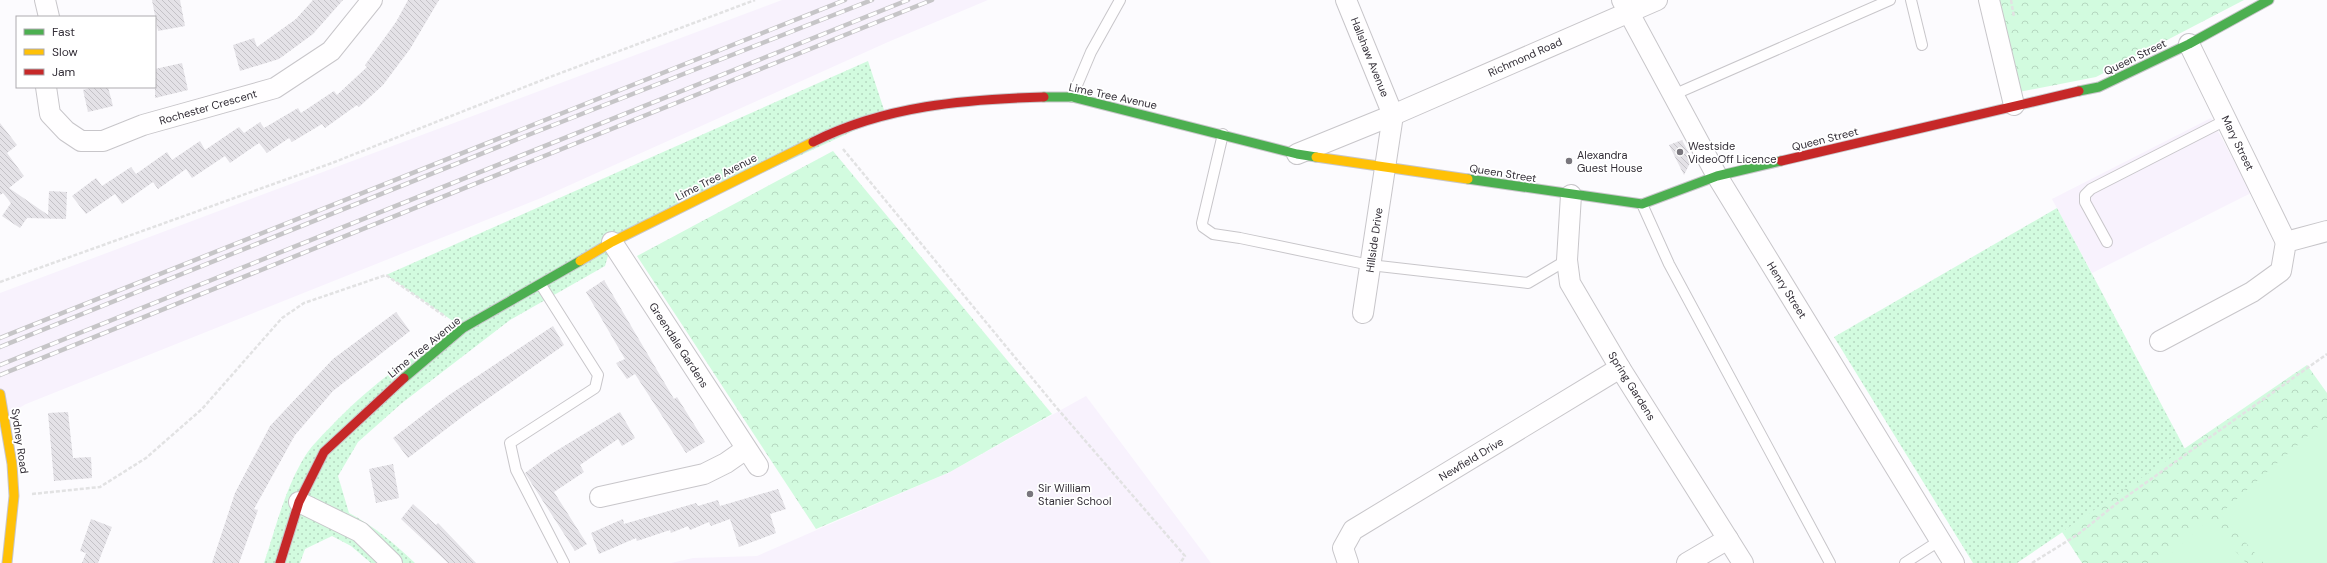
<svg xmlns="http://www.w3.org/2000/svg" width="2327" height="563" font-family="'DM Sans',sans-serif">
<defs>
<pattern id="grass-dots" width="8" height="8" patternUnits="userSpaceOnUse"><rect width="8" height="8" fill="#d2fbdf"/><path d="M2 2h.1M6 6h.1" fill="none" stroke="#b5d7c0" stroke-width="1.8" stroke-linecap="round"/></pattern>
<pattern id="park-crowns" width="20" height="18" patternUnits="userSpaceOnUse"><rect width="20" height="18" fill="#d2fbdf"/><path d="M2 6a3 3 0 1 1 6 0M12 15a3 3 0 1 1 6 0" fill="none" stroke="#b5d7c0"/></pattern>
<pattern id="building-back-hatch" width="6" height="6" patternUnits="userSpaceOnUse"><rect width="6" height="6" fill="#e4e2e7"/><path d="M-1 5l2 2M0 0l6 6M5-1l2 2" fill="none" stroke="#c4c2c7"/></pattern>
</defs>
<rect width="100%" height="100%" fill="#fcfbfe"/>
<g fill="#f8f2fd">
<polygon points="782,0 988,0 888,42 541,198 26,404 0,419 0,293"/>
<polygon points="2211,118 2251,193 2092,273 2052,199"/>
<polygon points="1086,396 1211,563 671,563 693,558 757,556 950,472"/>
</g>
<g fill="url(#grass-dots)">
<path d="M868 61 886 116 612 242 605 266 510 320 402 403 358 442 338 476 349 513C374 526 395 544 415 563H371L351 546 332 536 305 549 300 563H264C275 530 284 493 301 463 309 447 324 434 336 421 376 381 413 354 463 328L386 275Z"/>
<polygon points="2057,208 2185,449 2017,563 1973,563 1834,337"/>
</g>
<g fill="url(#park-crowns)">
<polygon points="1995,0 2244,0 2096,77 2014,93"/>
<polygon points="833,151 1052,414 950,472 816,529 637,256"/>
<polygon points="2307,365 2327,393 2327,563 2082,563 2062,532"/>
</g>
<g fill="#d2fbdf">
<polygon points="2327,419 2327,563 2264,563 2220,514"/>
<polygon points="2208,520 2246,563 2160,563"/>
</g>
<g fill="url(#building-back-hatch)">
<polygon points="152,0 180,0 185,26 158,31"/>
<polygon points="313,0 343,0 313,34 279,59 240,71 233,45 254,38 257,47 296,19"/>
<polygon points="408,0 439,0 410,49 383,85 359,107 357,105 325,128 322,124 292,142 289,138 267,153 259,143 230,163 225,156 192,178 186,169 158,189 153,182 122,204 115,194 86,214 72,196 96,178 102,186 131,167 136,174 167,152 172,160 200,141 205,150 239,127 244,133 260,122 264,128 298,108 301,113 334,91 337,95 367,67 365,65 396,22"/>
<polygon points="182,63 188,90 155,98 155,69"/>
<polygon points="93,87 108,87 113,106 88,112 83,90"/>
<polygon points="0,123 17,145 7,153 24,176 9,188 48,215 49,191 67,192 66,219 27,218 20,228 2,216 11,203 3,193 0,195"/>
<polygon points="1682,140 1692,159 1684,175 1669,145"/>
<polygon points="604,280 674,399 677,397 705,442 686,453 635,374 627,379 616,363 625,359 586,292"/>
<polygon points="396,312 410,331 333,391 295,435 254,509 258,510 239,563 212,563 235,493 270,426 333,359"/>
<polygon points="553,326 564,345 466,414 408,458 393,438 449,395"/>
<polygon points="68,412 73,458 91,457 92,478 54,481 48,413"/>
<polygon points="620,412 635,438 622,446 618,439 580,465 584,472 554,492 587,544 575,551 525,473 551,454"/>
<polygon points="393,464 399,498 376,503 369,469"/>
<polygon points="778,489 786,509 770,514 776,533 739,547 730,519 711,526 709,522 690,530 688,526 671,533 670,530 637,541 636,538 599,554 591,533 623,519 624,524 696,503 698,506 718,500 720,506"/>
<polygon points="413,504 436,525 438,523 476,563 448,563 401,519"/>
<polygon points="91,519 112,527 98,563 82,563 86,553 80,551"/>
</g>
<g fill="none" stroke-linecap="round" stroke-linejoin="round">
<defs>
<g id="lane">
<polyline points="1911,0 1922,45"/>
<polyline points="1673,95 1890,0"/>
<polyline points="1072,97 1091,52 1120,0"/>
<polyline points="1223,134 1202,223 1203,227 1213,234 1240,238 1370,265 1528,283 1567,260"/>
<polyline points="1642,204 1669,264 1830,563"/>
<polyline points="2107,242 2085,202 2085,195 2091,189 2226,120"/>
<polyline points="541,285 598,375 595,388 510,443 516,470 564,563"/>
<polyline points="1905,563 1939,541"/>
</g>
<g id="street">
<polyline points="45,0 49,17"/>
<polyline points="1346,0 1393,115"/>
<polyline points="1622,0 1717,176 1954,563"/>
<polyline points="1989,0 2014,105"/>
<polyline points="2189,44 2286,242"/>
<polyline points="46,87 50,114 66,131 81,141 103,141 143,125 275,88 331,51 372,0"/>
<polyline points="1297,154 1393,115 1657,0"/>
<polyline points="1571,195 1567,260 1570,283 1620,368 1743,563"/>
<polyline points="612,242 758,466"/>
<polyline points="1363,313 1393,115"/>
<polyline points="2160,341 2252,292 2281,271 2286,242 2327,231"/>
<polyline points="600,497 704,474 726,463 746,449"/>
<polyline points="299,502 360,532 392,563"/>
<polyline points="1348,563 1343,548 1353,530 1620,368"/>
<polyline points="1687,563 1728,539"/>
</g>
<g id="fast">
<polyline points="2079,91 2099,87 2189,44 2269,0"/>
<polyline points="1044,97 1072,97 1297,154 1316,157"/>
<polyline points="1468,179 1642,204 1717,176 1781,161"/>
<polyline points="404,378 463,328 580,261"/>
</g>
<g id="slow">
<polyline points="1316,157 1468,179"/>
<polyline points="580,261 612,242 813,142"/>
<polyline points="0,394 12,464 14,496 7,563"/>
</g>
<g id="jam">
<path d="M813 142C884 106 966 99 1044 97"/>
<polyline points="1781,161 2079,91"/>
<polyline points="280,563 299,502 324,452 404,378"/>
</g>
</defs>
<use href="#lane" stroke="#c8c6ca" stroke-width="12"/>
<use href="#street" stroke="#c8c6ca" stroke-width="22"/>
<use href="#fast" stroke="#c8c6ca" stroke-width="11"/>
<use href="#slow" stroke="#c8c6ca" stroke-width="11"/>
<use href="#jam" stroke="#c8c6ca" stroke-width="11"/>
<g stroke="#e2e2e3" stroke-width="2.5" stroke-dasharray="4 2" stroke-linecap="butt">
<polyline points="2011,0 2014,17"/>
<polyline points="843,149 1056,407 1185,556 1180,563"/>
<polyline points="0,282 332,163 550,77 755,0"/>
<polyline points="32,494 100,487 146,458 202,409 282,318 304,303 386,275 446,317"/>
<polyline points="2032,563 2077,535 2116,504 2327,354"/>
</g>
<use href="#lane" stroke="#fffeff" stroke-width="10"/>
<use href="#street" stroke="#fffeff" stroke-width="20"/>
<use href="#fast" stroke="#4caf50" stroke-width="9"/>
<use href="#slow" stroke="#ffc107" stroke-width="9"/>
<use href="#jam" stroke="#c62828" stroke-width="9"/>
<defs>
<g id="rail">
<polyline points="0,338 845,0"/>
<polyline points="0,347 523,137 872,0"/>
<polyline points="0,365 908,0"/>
<polyline points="0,375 932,0"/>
</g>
</defs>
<use href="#rail" stroke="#c6c5c7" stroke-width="4.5"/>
<use href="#rail" stroke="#fff" stroke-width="3" stroke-dasharray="9" stroke-linecap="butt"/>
</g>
<g fill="#79767d" stroke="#fff" stroke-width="1.5">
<circle cx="1680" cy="152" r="4"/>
<circle cx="1569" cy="161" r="4"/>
<circle cx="1030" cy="494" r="4"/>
</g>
<g text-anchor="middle" stroke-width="3.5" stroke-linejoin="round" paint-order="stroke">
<g font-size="11" fill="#332e37" stroke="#fff">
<text transform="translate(1370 57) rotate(68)" y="4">Hallshaw Avenue</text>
<text transform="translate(1525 57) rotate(-24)" y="4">Richmond Road</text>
<text transform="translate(2135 57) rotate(-26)" y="4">Queen Street</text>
<text transform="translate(1113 96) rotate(12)" y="4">Lime Tree Avenue</text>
<text transform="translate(208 107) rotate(-16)" y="4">Rochester Crescent</text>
<text transform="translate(1825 139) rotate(-14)" y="4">Queen Street</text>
<text transform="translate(2238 143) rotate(64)" y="4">Mary Street</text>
<text transform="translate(1503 173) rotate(9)" y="4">Queen Street</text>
<text transform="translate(716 177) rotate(-27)" y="4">Lime Tree Avenue</text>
<text transform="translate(1374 240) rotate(-82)" y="4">Hillside Drive</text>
<text transform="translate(1787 290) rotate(58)" y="4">Henry Street</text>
<text transform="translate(679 345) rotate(57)" y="4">Greendale Gardens</text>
<text transform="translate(424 347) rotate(-39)" y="4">Lime Tree Avenue</text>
<text transform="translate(1632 386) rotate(58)" y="4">Spring Gardens</text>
<text transform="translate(20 441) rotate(82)" y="4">Sydney Road</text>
<text transform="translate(1471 459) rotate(-31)" y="4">Newfield Drive</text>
</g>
<g font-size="11" fill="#332e37" stroke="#fff" text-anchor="start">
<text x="1688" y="150">Westside<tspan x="1688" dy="13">VideoOff Licence</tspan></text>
<text x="1577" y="159">Alexandra<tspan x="1577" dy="13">Guest House</tspan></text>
<text x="1038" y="492">Sir William<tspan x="1038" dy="13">Stanier School</tspan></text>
</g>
</g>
<rect x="16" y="16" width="140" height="72" fill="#ffffff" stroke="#adabaf"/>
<rect x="24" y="29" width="20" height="6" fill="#4caf50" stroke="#adabaf"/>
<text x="52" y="36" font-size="12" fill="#332e37">Fast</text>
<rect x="24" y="49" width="20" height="6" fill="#ffc107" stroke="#adabaf"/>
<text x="52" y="56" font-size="12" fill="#332e37">Slow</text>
<rect x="24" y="69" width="20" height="6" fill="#c62828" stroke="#adabaf"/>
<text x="52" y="76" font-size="12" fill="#332e37">Jam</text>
</svg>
